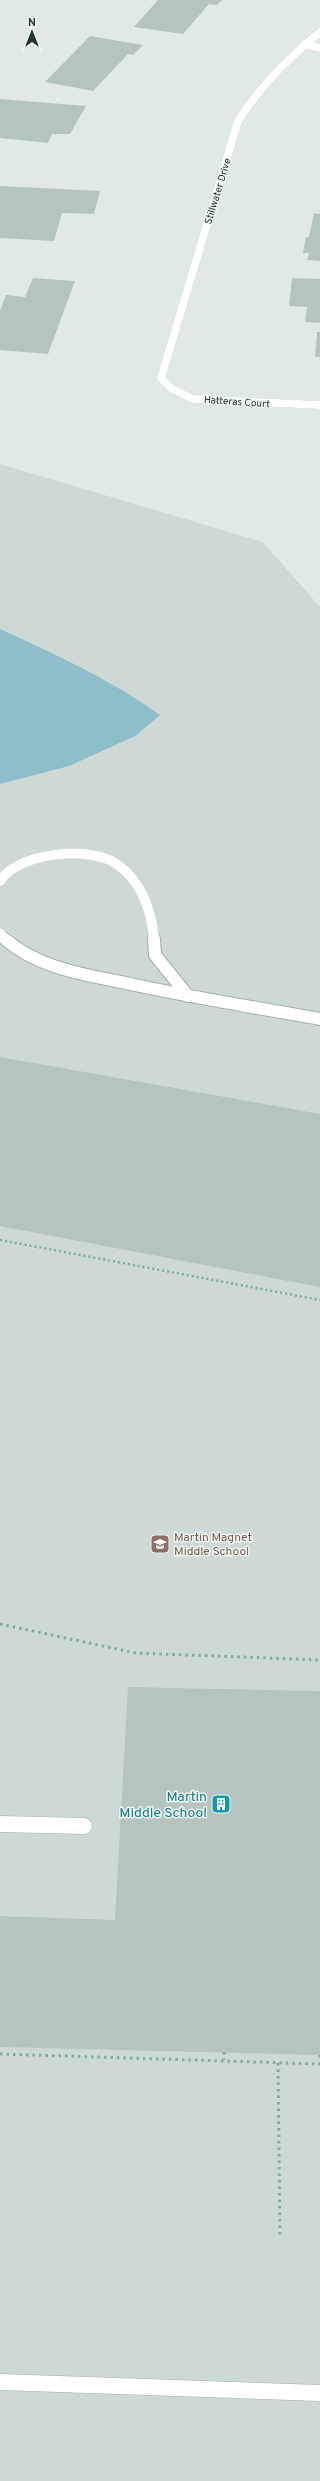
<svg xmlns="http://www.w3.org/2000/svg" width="320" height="2481" font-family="Overpass,sans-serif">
<rect width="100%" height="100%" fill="#e0e9e6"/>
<polygon fill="#ced9d5" points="0,464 263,542 320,607 320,2481 0,2481"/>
<path fill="#8dbeca" d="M0 629C55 654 111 680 160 715L135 736 69 766 0 784Z"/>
<g fill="#b6c4bf">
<polygon points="158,0 222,0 217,5 209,4 183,34 134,27"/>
<polygon points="90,36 143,45 133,55 128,54 93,91 45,82"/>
<polygon points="0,99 86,106 70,134 52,134 48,143 0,138"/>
<polygon points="0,186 100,191 94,214 62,213 54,241 0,238"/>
<polygon points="314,213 320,214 320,261 307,260 309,253 303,253 306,237 309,237"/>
<polygon points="33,278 75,281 48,354 0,350 0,311 6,295 25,297"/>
<polygon points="292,278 320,279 320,323 305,322 307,307 289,306"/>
<polygon points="317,332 320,332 320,357 315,357"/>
<polygon points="0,1057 320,1114 320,1287 0,1226"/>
<polygon points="128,1687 320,1691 320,2055 0,2047 0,1916 115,1920"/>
</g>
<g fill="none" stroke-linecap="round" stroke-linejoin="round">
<defs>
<g id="lane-far2">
<path d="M0 881C18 852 92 845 118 865 142 882 152 912 154 940"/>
<polyline points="0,934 6,940"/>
</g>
<g id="lane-far1">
<path d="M5 939C40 970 90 975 135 985 196 998 258 1008 320 1019"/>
<polyline points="154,939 155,955 188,996"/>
</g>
<g id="lane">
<polyline points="0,1824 84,1826"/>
<polyline points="0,2382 320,2393"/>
</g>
<g id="street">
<path d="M320 32C288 58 260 86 238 121L161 378 172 389 193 399 320 405"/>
<polyline points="305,44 320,48"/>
</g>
</defs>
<use href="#lane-far2" stroke="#a3b0ad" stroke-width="10"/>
<use href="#lane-far1" stroke="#a3b0ad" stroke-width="14"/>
<use href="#lane" stroke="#a3b0ad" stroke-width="17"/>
<use href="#street" stroke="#a3b0ad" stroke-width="8"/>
<polyline stroke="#83aa9f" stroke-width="2.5" stroke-dasharray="2 3" stroke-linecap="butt" points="0,1240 320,1300"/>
<g stroke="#83aa9f" stroke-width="3" stroke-dasharray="2.5 4" stroke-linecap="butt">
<polyline points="0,1624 136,1653 320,1660"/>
<polyline points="224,2052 224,2060"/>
<polyline points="0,2054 320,2064"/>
<polyline points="320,2055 320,2061"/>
<polyline points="278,2063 280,2238"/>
</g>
<use href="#lane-far2" stroke="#fff" stroke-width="10"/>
<use href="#lane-far1" stroke="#fff" stroke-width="12"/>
<use href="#lane" stroke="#fff" stroke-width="16"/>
<use href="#street" stroke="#fff" stroke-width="8"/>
</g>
<defs>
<symbol id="school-square" viewBox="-11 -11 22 22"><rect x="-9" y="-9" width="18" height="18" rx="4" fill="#8d6e63" stroke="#f0f6f3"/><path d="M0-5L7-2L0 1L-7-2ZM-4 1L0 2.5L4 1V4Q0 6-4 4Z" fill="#fff"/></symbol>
<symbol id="building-square" viewBox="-11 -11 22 22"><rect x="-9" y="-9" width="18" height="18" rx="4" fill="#0f9aa8" stroke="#f0f6f3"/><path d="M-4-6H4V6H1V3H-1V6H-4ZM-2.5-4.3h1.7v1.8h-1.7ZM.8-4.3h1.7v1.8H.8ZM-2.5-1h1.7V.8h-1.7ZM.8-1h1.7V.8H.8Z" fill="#fff"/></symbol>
</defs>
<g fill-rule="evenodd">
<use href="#school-square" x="149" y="1533" width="22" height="22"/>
<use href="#building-square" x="210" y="1793" width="22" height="22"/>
</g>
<g text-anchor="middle" stroke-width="3" stroke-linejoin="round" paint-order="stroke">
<g font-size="10" fill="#223833" stroke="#f0f6f3">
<text transform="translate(217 191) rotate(-73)" y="4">Stillwater Drive</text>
<text transform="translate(237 401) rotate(4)" y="4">Hatteras Court</text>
</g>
<g font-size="12" fill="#785e54" stroke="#f0f6f3" text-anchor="start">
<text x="174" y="1541">Martin Magnet<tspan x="174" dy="14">Middle School</tspan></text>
</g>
<g font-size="14" fill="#0d838f" stroke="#f0f6f3" text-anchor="end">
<text x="207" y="1801">Martin<tspan x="207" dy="16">Middle School</tspan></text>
</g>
</g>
<g transform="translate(32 32)" stroke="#f0f6f3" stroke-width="3" paint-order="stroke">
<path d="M0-3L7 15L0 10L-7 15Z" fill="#223833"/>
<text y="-6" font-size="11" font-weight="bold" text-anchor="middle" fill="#223833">N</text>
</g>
</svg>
